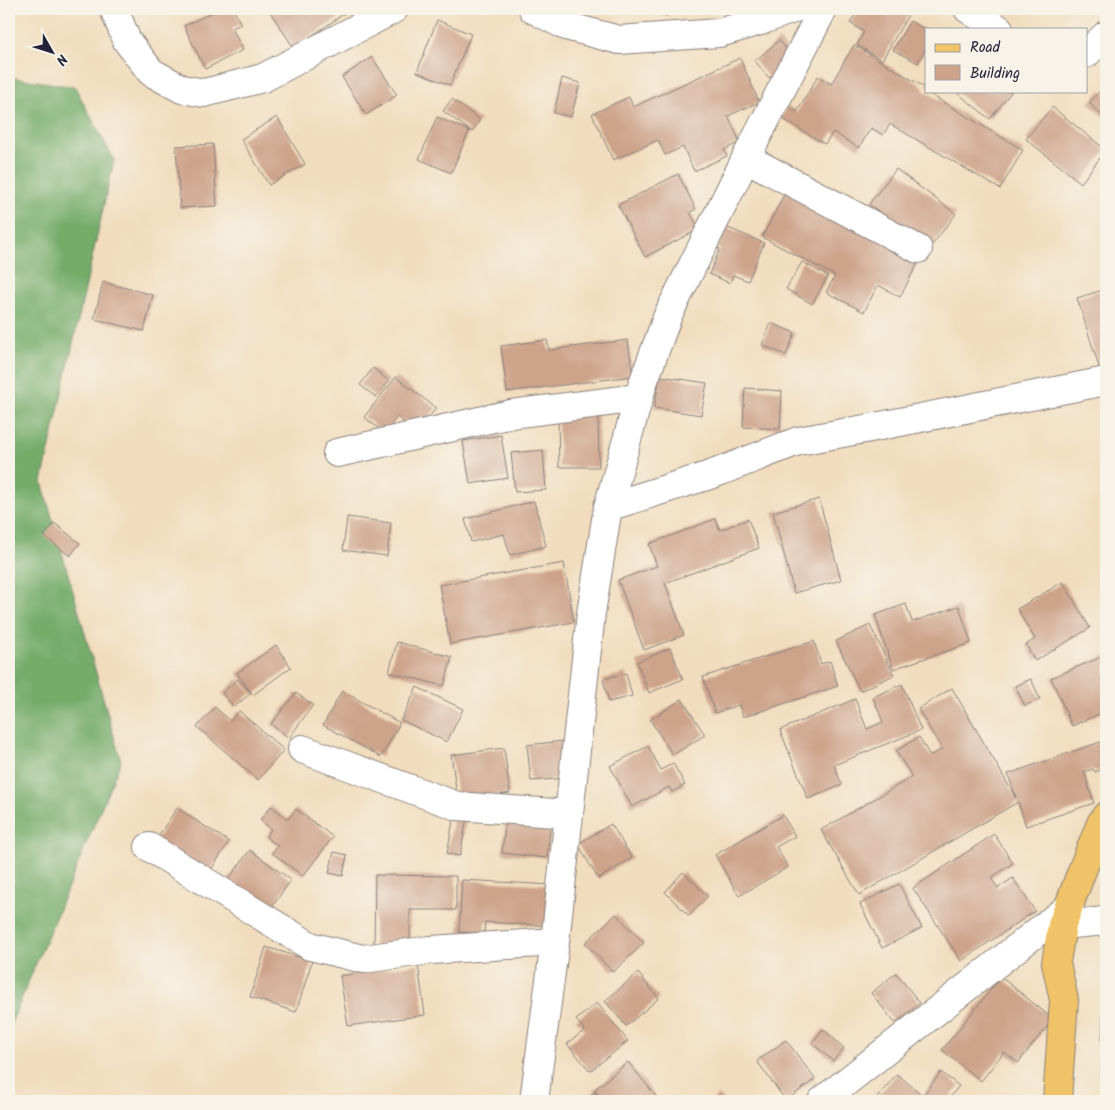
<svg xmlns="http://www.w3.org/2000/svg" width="1115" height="1110" font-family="Kalam,sans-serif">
<rect width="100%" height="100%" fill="#f7f3e8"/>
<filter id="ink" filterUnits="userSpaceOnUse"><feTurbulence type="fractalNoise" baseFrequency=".02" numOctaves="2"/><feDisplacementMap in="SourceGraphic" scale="10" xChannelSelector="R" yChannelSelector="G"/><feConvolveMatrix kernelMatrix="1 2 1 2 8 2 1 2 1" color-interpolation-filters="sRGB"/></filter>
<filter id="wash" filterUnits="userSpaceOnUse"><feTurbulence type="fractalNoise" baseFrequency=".0096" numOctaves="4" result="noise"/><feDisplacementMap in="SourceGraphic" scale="20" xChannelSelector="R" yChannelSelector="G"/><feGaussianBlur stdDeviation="1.12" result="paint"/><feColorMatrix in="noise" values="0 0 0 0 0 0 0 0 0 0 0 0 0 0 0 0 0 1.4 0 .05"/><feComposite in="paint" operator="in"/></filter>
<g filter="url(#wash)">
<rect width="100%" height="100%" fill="#f1ddbd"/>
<polygon fill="#74ac6b" stroke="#4b6753" points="9,77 75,87 114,160 42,482 121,761 9,1028"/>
<g id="blocks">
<g fill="#cda38a">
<polygon points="219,9 233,9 241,24 232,28 243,50 205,69 184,26"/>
<polygon points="275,9 351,9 294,48 270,12"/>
<polygon points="651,9 670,9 667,16"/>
<polygon points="858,9 911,10 882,60 857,45 864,32 850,23"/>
<polygon points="437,20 471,34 450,85 417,72"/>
<polygon points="910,21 926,30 926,48 918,63 893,50"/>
<polygon points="779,40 793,57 769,78 755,61"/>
<polygon points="854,45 924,87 923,90 1023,150 1000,189 890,124 883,135 871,128 859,148 833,132 825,144 781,118 788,106 797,112 818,76 831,84"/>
<polygon points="372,57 397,95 366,115 342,77"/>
<polygon points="740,58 759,102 728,116 740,142 724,150 727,156 694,171 683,147 665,155 658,140 613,160 592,114 629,97 633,107"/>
<polygon points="562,78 580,83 571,117 554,113"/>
<polygon points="1101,90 1106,95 1106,119 1089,103"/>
<polygon points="955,91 1012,91 990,119"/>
<polygon points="452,99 480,120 472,132 443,111"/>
<polygon points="1052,107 1106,150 1081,183 1026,139"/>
<polygon points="277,117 305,164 269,185 241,139"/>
<polygon points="437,117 469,131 451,173 419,159"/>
<polygon points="213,144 217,206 180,208 176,146"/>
<polygon points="896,169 956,214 929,249 869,204"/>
<polygon points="678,174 696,209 690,212 699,229 645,257 618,205"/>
<polygon points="786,191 919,261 900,297 878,285 864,312 826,292 835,276 762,237"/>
<polygon points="726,227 764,243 748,281 733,275 730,283 709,274 720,249 717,248"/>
<polygon points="802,262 828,276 812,304 786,289"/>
<polygon points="103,282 153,295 144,331 94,319"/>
<polygon points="1106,289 1106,372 1101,373 1077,298"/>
<polygon points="771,323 795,333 786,355 762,345"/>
<polygon points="547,340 549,350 628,340 633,376 507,392 501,346"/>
<polygon points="373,368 389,381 376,397 360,385"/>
<polygon points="660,376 707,383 701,415 654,408"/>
<polygon points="396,377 436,408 417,433 397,417 385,433 364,417"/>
<polygon points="745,388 782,391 780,429 743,427"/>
<polygon points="598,414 599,467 559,467 558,415"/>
<polygon points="501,435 508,478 470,484 463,441"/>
<polygon points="543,450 546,490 515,492 511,453"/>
<polygon points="819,499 841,580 794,593 773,512"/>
<polygon points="534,501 546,546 510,555 504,534 471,542 465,519"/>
<polygon points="347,517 391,523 387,556 343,550"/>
<polygon points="715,519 720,530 748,519 759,548 665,583 684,635 644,650 618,580 657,566 649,544"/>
<polygon points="54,523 80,543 70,556 44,536"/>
<polygon points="564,563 574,622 450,644 439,585"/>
<polygon points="1063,582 1090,628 1035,661 1026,645 1035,639 1017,609"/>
<polygon points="906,604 912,622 959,606 971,643 893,669 875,615"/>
<polygon points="870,625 894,675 860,691 836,641"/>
<polygon points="814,641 821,664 830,661 838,686 743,717 739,705 715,713 703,677"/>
<polygon points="397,642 452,657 444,686 389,672"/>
<polygon points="276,645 291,667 253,695 237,673"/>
<polygon points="670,648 683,679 649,693 637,662"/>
<polygon points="1106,655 1106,711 1072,726 1051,678"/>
<polygon points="626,673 632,696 609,702 603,679"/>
<polygon points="238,679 251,693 234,707 222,693"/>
<polygon points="1031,679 1040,699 1025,706 1015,686"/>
<polygon points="902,684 921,730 834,765 842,785 808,799 780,730 855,699 867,729 883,722 873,697"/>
<polygon points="417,687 463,709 447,742 401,720"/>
<polygon points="952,688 1016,798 1008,774 1106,740 1106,768 1095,772 1093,769 1084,772 1094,803 1026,826 1018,802 859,895 821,830 912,777 896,751 919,737 930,756 942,749 918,709"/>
<polygon points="342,691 400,723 381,757 323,725"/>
<polygon points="296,693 313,705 289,738 271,724"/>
<polygon points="682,699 705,735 673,755 650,720"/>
<polygon points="215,707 230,721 239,711 284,750 258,780 197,727"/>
<polygon points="563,741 567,778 531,781 527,745"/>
<polygon points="648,746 661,770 673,763 685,785 672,792 669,787 632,807 610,766"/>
<polygon points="504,748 510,793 458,801 451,755"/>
<polygon points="271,806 288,819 296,809 333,837 303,876 272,853 278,846 266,837 271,829 260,820"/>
<polygon points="177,808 229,842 207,876 155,841"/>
<polygon points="454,815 467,817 460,856 447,854"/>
<polygon points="783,815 795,836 776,847 788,867 739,896 715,855"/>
<polygon points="506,816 551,821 547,858 502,853"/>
<polygon points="611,824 632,858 598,879 578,844"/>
<polygon points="994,834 1013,863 991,878 998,888 1013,878 1035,911 961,961 913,888"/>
<polygon points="250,850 291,880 266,915 224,885"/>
<polygon points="334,852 347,855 343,876 329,873"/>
<polygon points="683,872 708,896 689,916 665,892"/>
<polygon points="375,875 456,876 456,910 410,910 410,947 374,947"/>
<polygon points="462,880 553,885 550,926 485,922 484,933 459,932"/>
<polygon points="899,884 922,928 882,948 860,904"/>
<polygon points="616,914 644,943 613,972 585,943"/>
<polygon points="266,947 312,961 296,1012 250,997"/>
<polygon points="418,964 425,1015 348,1026 340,976"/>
<polygon points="638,973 659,998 626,1026 605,1001"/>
<polygon points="896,973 920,1003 895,1023 871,993"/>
<polygon points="1001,977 1053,1019 1018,1063 1004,1052 981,1081 942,1050"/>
<polygon points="597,1003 628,1041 590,1071 567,1044 585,1030 576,1020"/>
<polygon points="1103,1011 1106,1012 1106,1074 1101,1074"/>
<polygon points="823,1029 844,1048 833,1061 812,1043"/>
<polygon points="786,1040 815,1079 786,1101 757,1061"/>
<polygon points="628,1062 660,1101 604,1101 594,1090"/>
<polygon points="941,1072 959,1086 947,1101 921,1101 919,1100"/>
<polygon points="897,1074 921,1094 914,1101 874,1101"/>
<polygon points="595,1092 601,1101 581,1101"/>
<polygon points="719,1095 724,1101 712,1101"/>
</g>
</g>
</g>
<g filter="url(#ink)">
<use href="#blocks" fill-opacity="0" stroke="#8a807c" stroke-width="1"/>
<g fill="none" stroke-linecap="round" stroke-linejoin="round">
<defs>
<g id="minor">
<polyline points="114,9 127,41 151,72 182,89 204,93 263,78 394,9"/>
<polyline points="533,9 566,26 619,40 719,33 760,21 793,9"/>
<polyline points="968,9 999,29"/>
<polyline points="1086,54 1106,35"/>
<polyline points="746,158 918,249"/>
<polyline points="337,453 511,414 639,398"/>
<polyline points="608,507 643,383 668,315 746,158 823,9"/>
<polyline points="302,749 457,806 568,814"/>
<polyline points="149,847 310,946 363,959 431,950 555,942"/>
<polyline points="1062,925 1106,921"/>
<polyline points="534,1101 555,942 591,613 608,507 713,474 798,441 865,429 1106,381"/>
<polyline points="822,1101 1070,906"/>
</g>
<polyline id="major" points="1057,1101 1064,1000 1056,963 1062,925 1081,873 1101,823 1106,816"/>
</defs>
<use href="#minor" stroke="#8a807c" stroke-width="30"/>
<use href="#major" stroke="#8a807c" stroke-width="30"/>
<use href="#minor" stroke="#fff" stroke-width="28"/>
<use href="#major" stroke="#f0c369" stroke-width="28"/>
</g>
</g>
<rect width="1115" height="1110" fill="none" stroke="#f7f3e8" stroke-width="30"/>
<rect x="925" y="28" width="162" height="65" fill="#f7f3e8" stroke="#a29fa3"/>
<rect x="935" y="44" width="25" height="8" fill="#f0c369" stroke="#a29fa3"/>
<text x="970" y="52" font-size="15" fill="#22223b">Road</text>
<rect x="935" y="65" width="25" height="15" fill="#cda38a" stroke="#a29fa3"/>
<text x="970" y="78" font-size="15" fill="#22223b">Building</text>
<g transform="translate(52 52) rotate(129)" stroke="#f7f3e8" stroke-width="4" paint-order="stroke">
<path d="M0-4L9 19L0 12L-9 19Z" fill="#22223b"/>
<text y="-8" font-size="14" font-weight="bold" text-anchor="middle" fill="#22223b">N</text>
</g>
</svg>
